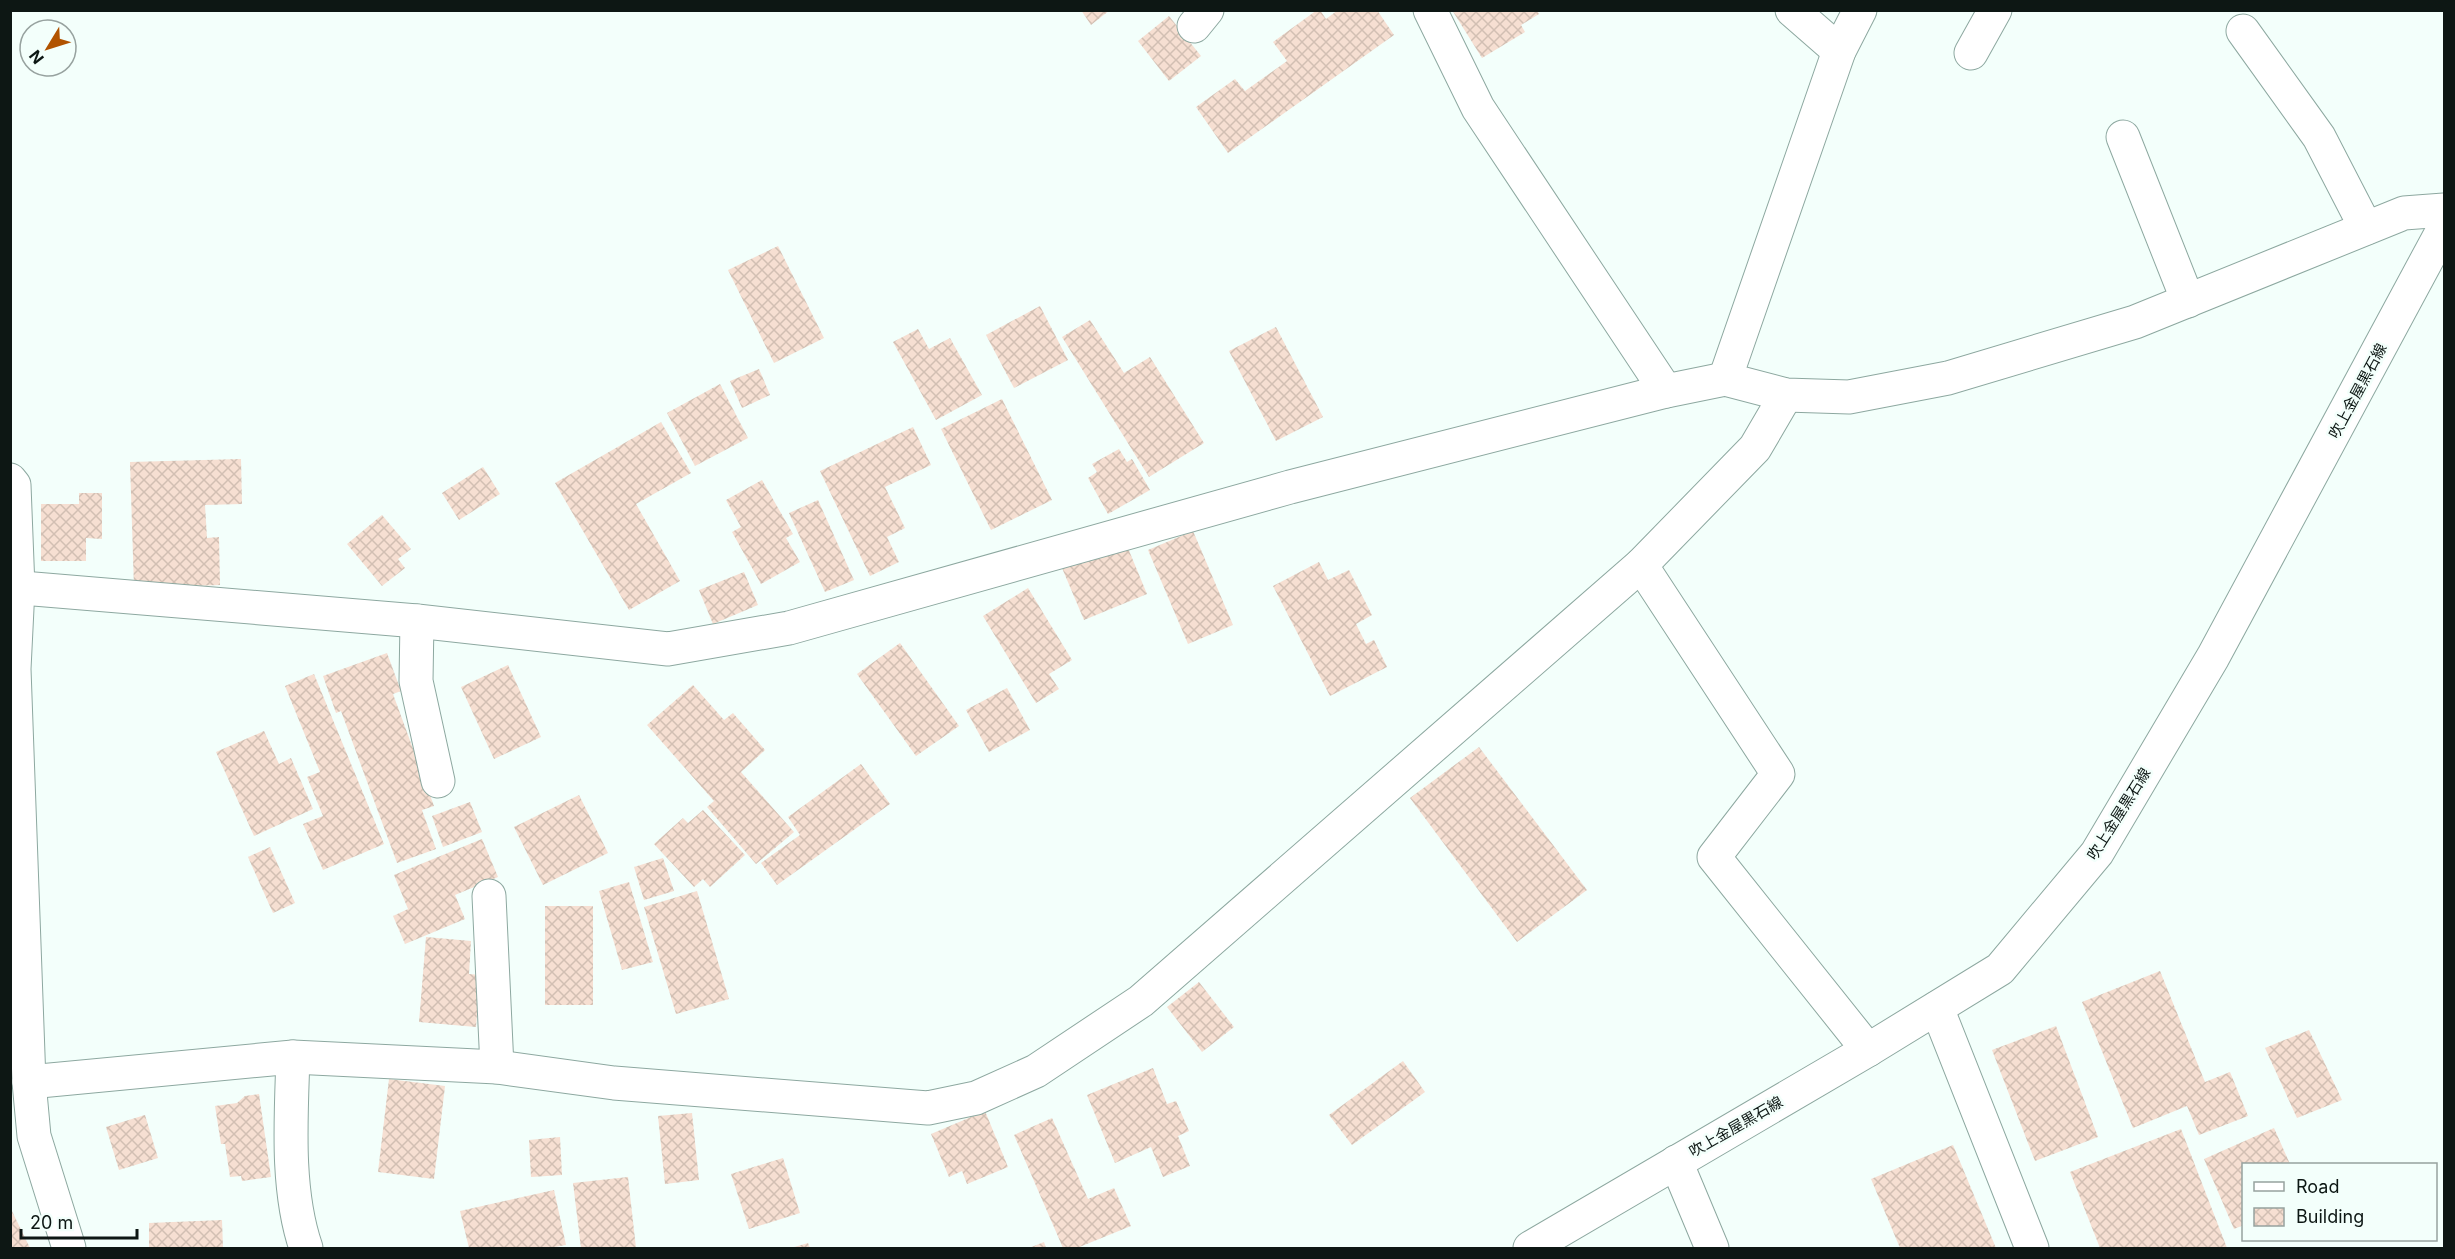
<svg xmlns="http://www.w3.org/2000/svg" width="2455" height="1259" font-family="Inter,'Noto Sans JP',sans-serif">
<defs>
<pattern id="building-cross-hatch" width="8" height="8" patternUnits="userSpaceOnUse" patternTransform="scale(1.5)"><rect width="8" height="8" fill="#f6dfd2"/><path d="M0 0l8 8M0 8l8-8" fill="none" stroke="#d2bfb3"/></pattern>
</defs>
<rect width="100%" height="100%" fill="#f3fffb"/>
<g fill="url(#building-cross-hatch)">
<polygon points="1081,10 1110,10 1091,25"/>
<polygon points="1317,10 1320,10 1326,19 1338,10 1377,10 1394,35 1228,153 1196,107 1235,79 1245,91 1287,61 1273,42"/>
<polygon points="1452,10 1537,10 1539,14 1521,25 1525,32 1482,58"/>
<polygon points="1169,16 1201,56 1169,81 1138,41"/>
<polygon points="778,246 824,338 774,363 728,270"/>
<polygon points="1040,306 1068,360 1014,388 986,335"/>
<polygon points="1090,320 1124,373 1150,357 1204,443 1149,477 1062,337"/>
<polygon points="1276,327 1323,417 1276,441 1229,351"/>
<polygon points="918,329 929,349 950,338 982,395 936,420 893,342"/>
<polygon points="759,369 770,395 742,408 730,381"/>
<polygon points="720,384 748,438 695,466 667,413"/>
<polygon points="1002,399 1052,500 991,530 941,429"/>
<polygon points="661,422 691,473 636,504 680,581 629,610 555,483"/>
<polygon points="913,427 931,465 885,487 905,528 887,537 899,562 870,576 820,471"/>
<polygon points="1119,449 1127,462 1132,459 1150,490 1108,514 1088,478 1097,472 1092,464"/>
<polygon points="241,459 242,504 205,505 207,538 219,537 220,585 134,588 130,462"/>
<polygon points="483,467 500,494 459,520 442,493"/>
<polygon points="762,480 793,534 786,538 800,562 761,584 732,532 741,527 726,500"/>
<polygon points="79,493 102,493 102,539 86,538 86,561 41,561 41,504 79,504"/>
<polygon points="818,500 854,580 825,592 789,513"/>
<polygon points="382,515 411,549 398,559 405,568 382,586 347,544"/>
<polygon points="1193,531 1233,625 1188,644 1148,550"/>
<polygon points="1125,541 1147,594 1084,620 1062,568"/>
<polygon points="1319,562 1328,580 1349,570 1372,615 1356,624 1366,644 1374,640 1387,667 1330,696 1273,586"/>
<polygon points="744,572 758,605 713,624 699,590"/>
<polygon points="1028,588 1072,660 1049,674 1059,689 1036,703 983,616"/>
<polygon points="900,643 959,726 916,756 857,674"/>
<polygon points="387,653 401,691 393,694 434,806 422,810 436,849 397,863 341,711 336,713 323,676"/>
<polygon points="508,665 541,737 494,759 461,687"/>
<polygon points="314,674 384,844 323,870 303,824 323,816 307,777 320,772 285,686"/>
<polygon points="693,685 724,720 733,713 765,750 741,772 794,832 756,864 707,807 714,801 647,725"/>
<polygon points="1007,688 1030,730 989,752 966,710"/>
<polygon points="264,731 279,764 291,758 313,809 254,836 216,752"/>
<polygon points="1479,747 1587,890 1517,942 1410,798"/>
<polygon points="861,764 890,804 777,885 761,863 800,835 788,817"/>
<polygon points="579,795 608,853 543,885 514,827"/>
<polygon points="470,802 482,832 443,847 432,816"/>
<polygon points="703,810 745,855 710,887 703,879 694,887 654,844 683,818 688,823"/>
<polygon points="482,839 498,877 455,895 465,919 405,944 393,916 408,909 394,875"/>
<polygon points="270,847 295,903 273,913 248,857"/>
<polygon points="663,858 674,891 644,900 634,867"/>
<polygon points="629,882 653,962 622,970 599,891"/>
<polygon points="697,891 729,999 676,1014 644,907"/>
<rect x="545" y="906" width="48" height="99"/>
<polygon points="426,937 471,941 469,974 480,975 476,1027 419,1022"/>
<polygon points="2160,971 2205,1082 2230,1072 2248,1116 2199,1135 2187,1106 2133,1128 2082,1002"/>
<polygon points="1199,982 1234,1027 1202,1052 1167,1007"/>
<polygon points="2056,1026 2098,1137 2035,1161 1992,1050"/>
<polygon points="2309,1030 2342,1100 2297,1118 2265,1048"/>
<polygon points="1403,1061 1425,1092 1352,1145 1329,1115"/>
<polygon points="1153,1068 1167,1104 1176,1101 1189,1131 1178,1136 1190,1166 1163,1177 1151,1147 1115,1163 1087,1095"/>
<polygon points="389,1079 445,1086 434,1179 378,1172"/>
<polygon points="259,1094 271,1177 242,1181 241,1176 230,1177 225,1144 221,1144 215,1106 237,1103 245,1096"/>
<polygon points="985,1111 1008,1167 967,1184 962,1171 949,1177 931,1134"/>
<polygon points="692,1113 699,1180 665,1184 658,1116"/>
<polygon points="145,1115 158,1158 119,1170 106,1127"/>
<polygon points="1052,1118 1088,1199 1114,1188 1131,1226 1077,1248 1063,1248 1014,1135"/>
<polygon points="2274,1128 2290,1164 2244,1164 2244,1225 2234,1229 2204,1159"/>
<polygon points="2181,1129 2227,1248 2100,1248 2070,1172"/>
<polygon points="560,1137 562,1175 531,1177 529,1140"/>
<polygon points="1953,1145 1996,1248 1900,1248 1871,1179"/>
<polygon points="783,1158 800,1213 749,1229 731,1174"/>
<polygon points="628,1177 636,1248 581,1248 573,1183"/>
<polygon points="554,1190 566,1245 549,1248 469,1248 460,1211"/>
<polygon points="10,1207 30,1248 10,1248"/>
<polygon points="222,1220 223,1248 149,1248 149,1223"/>
<polygon points="1044,1242 1046,1248 1029,1248"/>
<polygon points="808,1243 810,1248 791,1248"/>
</g>
<g fill="none" stroke-linecap="round" stroke-linejoin="round">
<defs>
<g id="street">
<polyline points="1430,10 1478,108 1666,391"/>
<polyline points="1792,10 1839,51"/>
<polyline points="1194,26 1207,10"/>
<polyline points="2243,31 2319,137 2366,228"/>
<polyline points="1971,53 1995,10"/>
<polyline points="2123,137 2188,301"/>
<polyline points="1725,379 1839,51 1860,10"/>
<polyline points="10,480 14,485 18,588"/>
<polyline points="1641,565 1778,774 1714,857 1868,1050"/>
<polyline points="10,587 417,621 668,649 789,628 1290,487 1666,391 1725,379 1786,395 1849,397 1948,378 2135,322 2404,213 2444,210"/>
<polyline points="417,621 416,681 438,781"/>
<polyline points="489,896 497,1067"/>
<polyline points="1937,1008 2032,1248"/>
<path d="M293 1057C291 1118 286 1190 306 1248"/>
<polyline points="29,1082 293,1057 497,1067 614,1083 928,1108 976,1098 1036,1071 1141,1001 1641,565 1755,448 1786,395"/>
<polyline points="1676,1162 1712,1248"/>
</g>
<g id="secondary">
<polyline points="18,588 14,669 29,1082 34,1136 69,1248"/>
<polyline points="1530,1248 1868,1050 2000,969 2097,853 2213,657 2444,228"/>
</g>
</defs>
<use href="#street" stroke="#8da8a0" stroke-width="35"/>
<use href="#secondary" stroke="#8da8a0" stroke-width="35"/>
<use href="#street" stroke="#fff" stroke-width="33"/>
<use href="#secondary" stroke="#fff" stroke-width="33"/>
</g>
<g text-anchor="middle" stroke-width="5" stroke-linejoin="round" paint-order="stroke">
<g font-size="15" fill="#0d1714" stroke="#f3fffb">
<text transform="translate(2358 391) rotate(-62)" y="5">吹上金屋黒石線</text>
<text transform="translate(2119 814) rotate(-58)" y="5">吹上金屋黒石線</text>
<text transform="translate(1736 1127) rotate(-30)" y="5">吹上金屋黒石線</text>
</g>
</g>
<rect width="2455" height="1259" fill="none" stroke="#0d1714" stroke-width="24"/>
<rect x="2242" y="1163" width="195" height="78" fill="#f3fffb" stroke="#97a29f" stroke-width="1.5"/>
<rect x="2254" y="1182" width="30" height="9" fill="#ffffff" stroke="#97a29f" stroke-width="1.5"/>
<text x="2296" y="1193" font-size="18" fill="#0d1714">Road</text>
<rect x="2254" y="1208" width="30" height="18" fill="url(#building-cross-hatch)" stroke="#97a29f" stroke-width="1.5"/>
<text x="2296" y="1223" font-size="18" fill="#0d1714">Building</text>
<g transform="translate(48 48) rotate(232)"><circle r="28" fill="#f3fffb" stroke="#97a29f" stroke-width="1.5"/>
<path d="M0-4.5L10 22L0 15L-10 22Z" fill="#b15300"/>
<text y="-9" font-size="16" font-weight="bold" text-anchor="middle" fill="#0d1714">N</text>
</g>
<path d="M21 1229v9h116v-9" fill="none" stroke="#0d1714" stroke-width="3"/>
<text x="30" y="1229" font-size="18" fill="#0d1714" stroke="#f3fffb" stroke-width="4.5" paint-order="stroke">20 m</text>
</svg>
